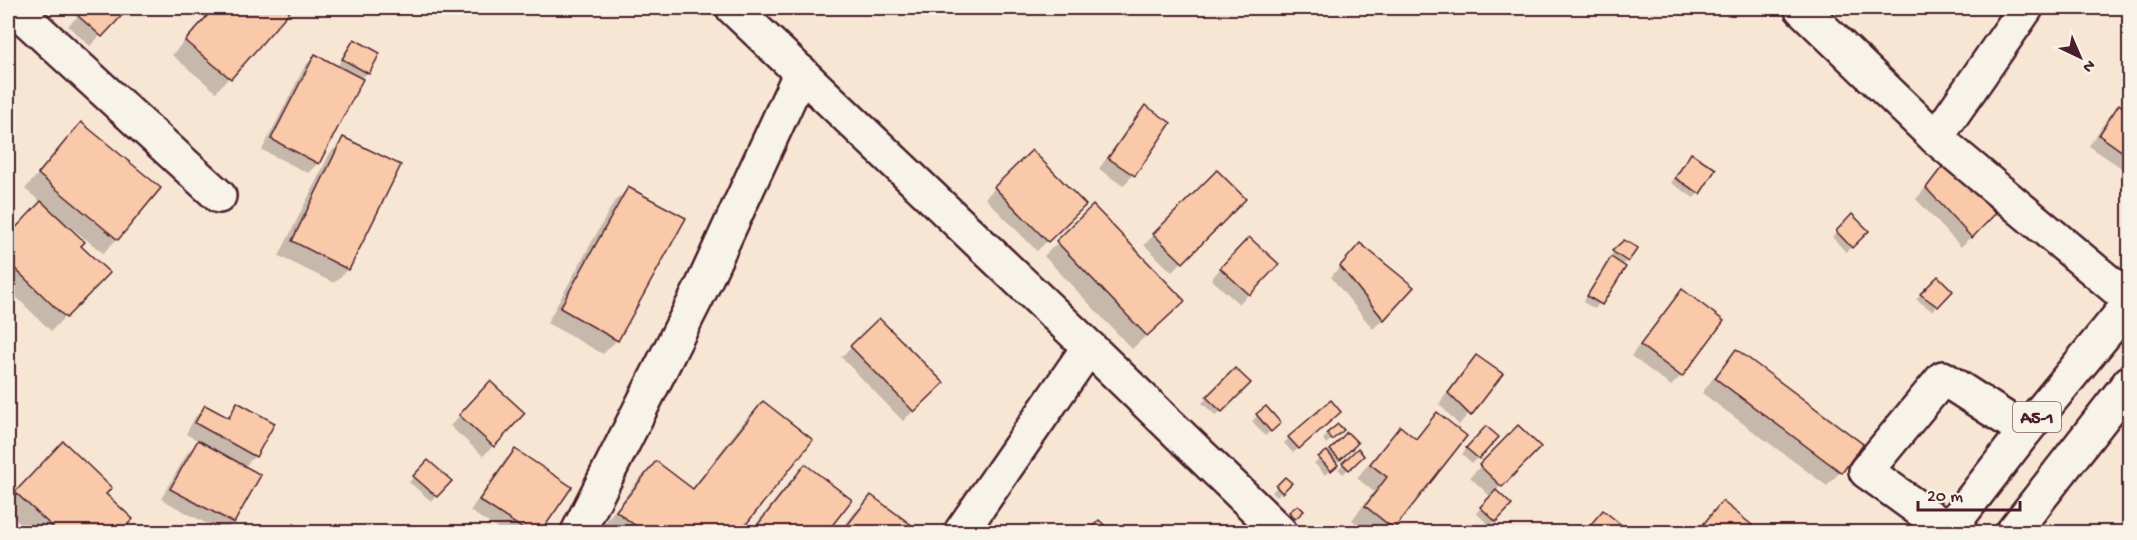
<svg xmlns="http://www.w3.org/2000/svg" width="2137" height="540" font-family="'Gochi Hand',sans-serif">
<rect width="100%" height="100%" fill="#f8e6d5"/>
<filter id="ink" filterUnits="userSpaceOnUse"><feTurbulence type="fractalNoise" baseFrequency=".0167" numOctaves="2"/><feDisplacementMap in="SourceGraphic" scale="12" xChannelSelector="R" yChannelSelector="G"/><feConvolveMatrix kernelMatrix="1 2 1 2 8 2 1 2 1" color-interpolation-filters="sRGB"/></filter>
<g filter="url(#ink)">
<g fill="#0003">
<polygon points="86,8 127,8 90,46 68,26"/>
<polygon points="213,8 286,8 289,10 216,92 172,55"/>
<polygon points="354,41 367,73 362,78 318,163 308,173 262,150 305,66 315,56 337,67 349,46"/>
<polygon points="2119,106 2130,115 2130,163 2123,169 2089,146 2109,116"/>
<polygon points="1146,107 1169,123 1133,175 1123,186 1099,169 1135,117"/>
<polygon points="81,124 158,188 117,239 103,253 67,224 66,226 79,246 107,273 51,331 8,289 8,238 42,203 25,189"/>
<polygon points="344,139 348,269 334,283 279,256 330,153"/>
<polygon points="1032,152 1084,205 1037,251 985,198"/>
<polygon points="1691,155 1699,193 1694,198 1671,183"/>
<polygon points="1945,165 1994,213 1961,247 1916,199"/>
<polygon points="1217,172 1244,199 1172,272 1144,245"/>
<polygon points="628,188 617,340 603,354 547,323 614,202"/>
<polygon points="1093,207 1169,314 1132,349 1044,256"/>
<polygon points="1852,217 1867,231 1846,252 1832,237"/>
<polygon points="1624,242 1636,249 1622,266 1624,267 1595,309 1583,302 1606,264 1611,259 1609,257"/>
<polygon points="1239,249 1277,264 1239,304 1211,279"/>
<polygon points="1350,255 1383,319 1373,329 1331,277"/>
<polygon points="1938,278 1951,291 1932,311 1916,299"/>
<polygon points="1682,291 1681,376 1671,386 1631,356 1671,302"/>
<polygon points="879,320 942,383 903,421 841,357"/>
<polygon points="1737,351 1861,445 1840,472 1827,486 1702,393 1723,365"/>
<polygon points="1476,357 1501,374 1459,425 1439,404 1466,367"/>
<polygon points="1235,370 1249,383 1216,416 1202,403"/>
<polygon points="480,394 493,446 483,456 450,426"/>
<polygon points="763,403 811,440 738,532 607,532 601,528 639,479 656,463 691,490 746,419"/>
<polygon points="238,404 255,456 244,467 259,475 233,523 222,532 161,499 188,452 199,441 186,434 195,417 205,407 225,418"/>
<polygon points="1266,408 1279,423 1265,436 1252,421"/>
<polygon points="1437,414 1393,528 1388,532 1367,532 1352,520 1374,492 1357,478 1386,442 1400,428 1415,439"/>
<polygon points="1334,417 1293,453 1284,443 1289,438"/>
<polygon points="1338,426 1337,435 1326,444 1323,439"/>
<polygon points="1486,428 1497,438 1472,463 1462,454"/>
<polygon points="1518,428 1538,447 1496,491 1510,505 1490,526 1476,513 1491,497 1470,477"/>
<polygon points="1347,434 1356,443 1325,475 1314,463 1328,454"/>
<polygon points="515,450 570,488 539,532 503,532 470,511 504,461"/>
<polygon points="1358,450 1362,456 1343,474 1338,469"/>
<polygon points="49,457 104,494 131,519 118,532 29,532 8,512 8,501"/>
<polygon points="428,462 450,481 431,501 409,482"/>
<polygon points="805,466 850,501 825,532 750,532 791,480"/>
<polygon points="1285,479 1290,483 1276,497 1272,492"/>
<polygon points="871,497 918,532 840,532 854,513"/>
<polygon points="1722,503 1750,525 1743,532 1697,532"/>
<polygon points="1298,507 1302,511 1289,523 1285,519"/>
<polygon points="1593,522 1627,531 1584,532"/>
</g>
<g fill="#f9c9a9" stroke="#4a1f2b" stroke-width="1.5">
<polygon points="84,8 129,8 102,37 77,15"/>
<polygon points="214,8 288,8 291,10 231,79 185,41"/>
<polygon points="354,39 380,53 369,74 342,59"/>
<polygon points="315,54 363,79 319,164 271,139"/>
<polygon points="2119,104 2130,113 2130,157 2099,135"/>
<polygon points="1145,105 1171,123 1135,176 1108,158"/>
<polygon points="81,122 161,188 118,240 38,174"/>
<polygon points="343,137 401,165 349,270 292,241"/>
<polygon points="1032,150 1086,205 1048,242 994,187"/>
<polygon points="1691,153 1716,169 1700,194 1675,178"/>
<polygon points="1945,163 1996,213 1972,238 1926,188"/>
<polygon points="1217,170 1246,199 1183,263 1153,234"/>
<polygon points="8,178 14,183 8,194"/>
<polygon points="628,187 686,218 618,341 560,308"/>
<polygon points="41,201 85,242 81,246 110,273 66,318 8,262 8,236"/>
<polygon points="1093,205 1185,301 1147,336 1056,241"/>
<polygon points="1852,214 1869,231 1852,248 1836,231"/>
<polygon points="1249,237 1279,264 1250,295 1220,268"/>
<polygon points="1624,240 1638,248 1628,262 1612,251"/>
<polygon points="1360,243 1414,287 1384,320 1340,266"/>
<polygon points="1611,257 1626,267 1602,305 1587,296"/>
<polygon points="1938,276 1953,291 1938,307 1920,294"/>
<polygon points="1682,289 1724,321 1682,377 1640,345"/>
<polygon points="879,318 944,383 914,412 850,346"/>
<polygon points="1736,349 1863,444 1842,473 1715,378"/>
<polygon points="1476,355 1503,374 1471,416 1448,393"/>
<polygon points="1235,368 1251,383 1222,412 1206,397"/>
<polygon points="490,381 525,413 494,447 459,415"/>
<polygon points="1331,400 1341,412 1299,449 1288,437"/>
<polygon points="763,401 813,440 740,532 644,532 616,511 656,461 693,489"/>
<polygon points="237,402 275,423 256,457 195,423 205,405 229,418"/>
<polygon points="1266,406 1281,423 1271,432 1256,414"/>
<polygon points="1437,412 1467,436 1394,529 1365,506 1387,477 1370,464 1400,426 1416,439"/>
<polygon points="1338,424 1344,430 1332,440 1327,433"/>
<polygon points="1518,425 1541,447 1502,487 1479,465"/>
<polygon points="1486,426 1499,437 1479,459 1466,448"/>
<polygon points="1347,432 1358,443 1340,460 1330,450"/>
<polygon points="198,440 261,475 234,523 170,489"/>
<polygon points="63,441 112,488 106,494 133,519 120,532 58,532 15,492"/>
<polygon points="1358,448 1364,456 1349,470 1342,463"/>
<polygon points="515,449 572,487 541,532 528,532 479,500"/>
<polygon points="1327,451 1338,465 1331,471 1318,457"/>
<polygon points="428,460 452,481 437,497 413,476"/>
<polygon points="805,464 852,500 827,532 752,532"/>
<polygon points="1285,477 1292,483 1282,493 1276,486"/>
<polygon points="1496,490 1512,505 1496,522 1480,507"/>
<polygon points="871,495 921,532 842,532"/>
<polygon points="1722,501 1752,525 1745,532 1697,532"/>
<polygon points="1298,505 1304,511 1295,519 1289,512"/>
<polygon points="1603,510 1629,531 1628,532 1584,532"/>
<polygon points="1099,520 1112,532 1087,532"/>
<polygon points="294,524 306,532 288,532"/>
<polygon points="1311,525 1314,528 1310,532 1307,532 1305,531"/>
<polygon points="1466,526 1475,532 1461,532"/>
</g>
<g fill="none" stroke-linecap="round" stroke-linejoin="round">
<defs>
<g id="minor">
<polyline points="14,8 219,196"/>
<polyline points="733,8 1089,347 1280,532"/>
<polyline points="1801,8 1936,138 2130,300"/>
<polyline points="1936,138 2026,8"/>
<polyline points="1948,530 1866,471 1943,378 2025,431"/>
<polyline points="578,532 702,287 801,72"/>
<polyline points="961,532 1089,347"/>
</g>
<g id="highway">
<polyline points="1947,532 2025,431 2130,303"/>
<polyline points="2013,532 2130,382"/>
</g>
</defs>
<use href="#minor" stroke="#4a1f2b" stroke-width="38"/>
<use href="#highway" stroke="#4a1f2b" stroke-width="38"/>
<use href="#minor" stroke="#f7f3e8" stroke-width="33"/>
<use href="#highway" stroke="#f7f3e8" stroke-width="33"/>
</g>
</g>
<g text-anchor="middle" stroke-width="5" stroke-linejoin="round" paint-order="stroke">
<rect fill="#f7f3e8" stroke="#7e5f64" stroke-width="1.5" x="2013" y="402" width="48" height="30" rx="4.5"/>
<g font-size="18" font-weight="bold" fill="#4a1f2b">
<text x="2037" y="423">A5-1</text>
</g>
</g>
<rect width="2137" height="540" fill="none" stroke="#f7f3e8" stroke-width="30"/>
<rect x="15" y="15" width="2107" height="510" fill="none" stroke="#4a1f2b" stroke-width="2" filter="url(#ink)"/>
<g transform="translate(2080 57) rotate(136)" stroke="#f7f3e8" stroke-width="4.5" paint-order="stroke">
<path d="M0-4.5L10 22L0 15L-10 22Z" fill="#4a1f2b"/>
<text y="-9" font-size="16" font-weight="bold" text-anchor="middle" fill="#4a1f2b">N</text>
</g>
<path d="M1918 501v9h102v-9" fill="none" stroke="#4a1f2b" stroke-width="3"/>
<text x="1927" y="501" font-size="18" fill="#4a1f2b" stroke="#f7f3e8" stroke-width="4.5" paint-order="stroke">20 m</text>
</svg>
